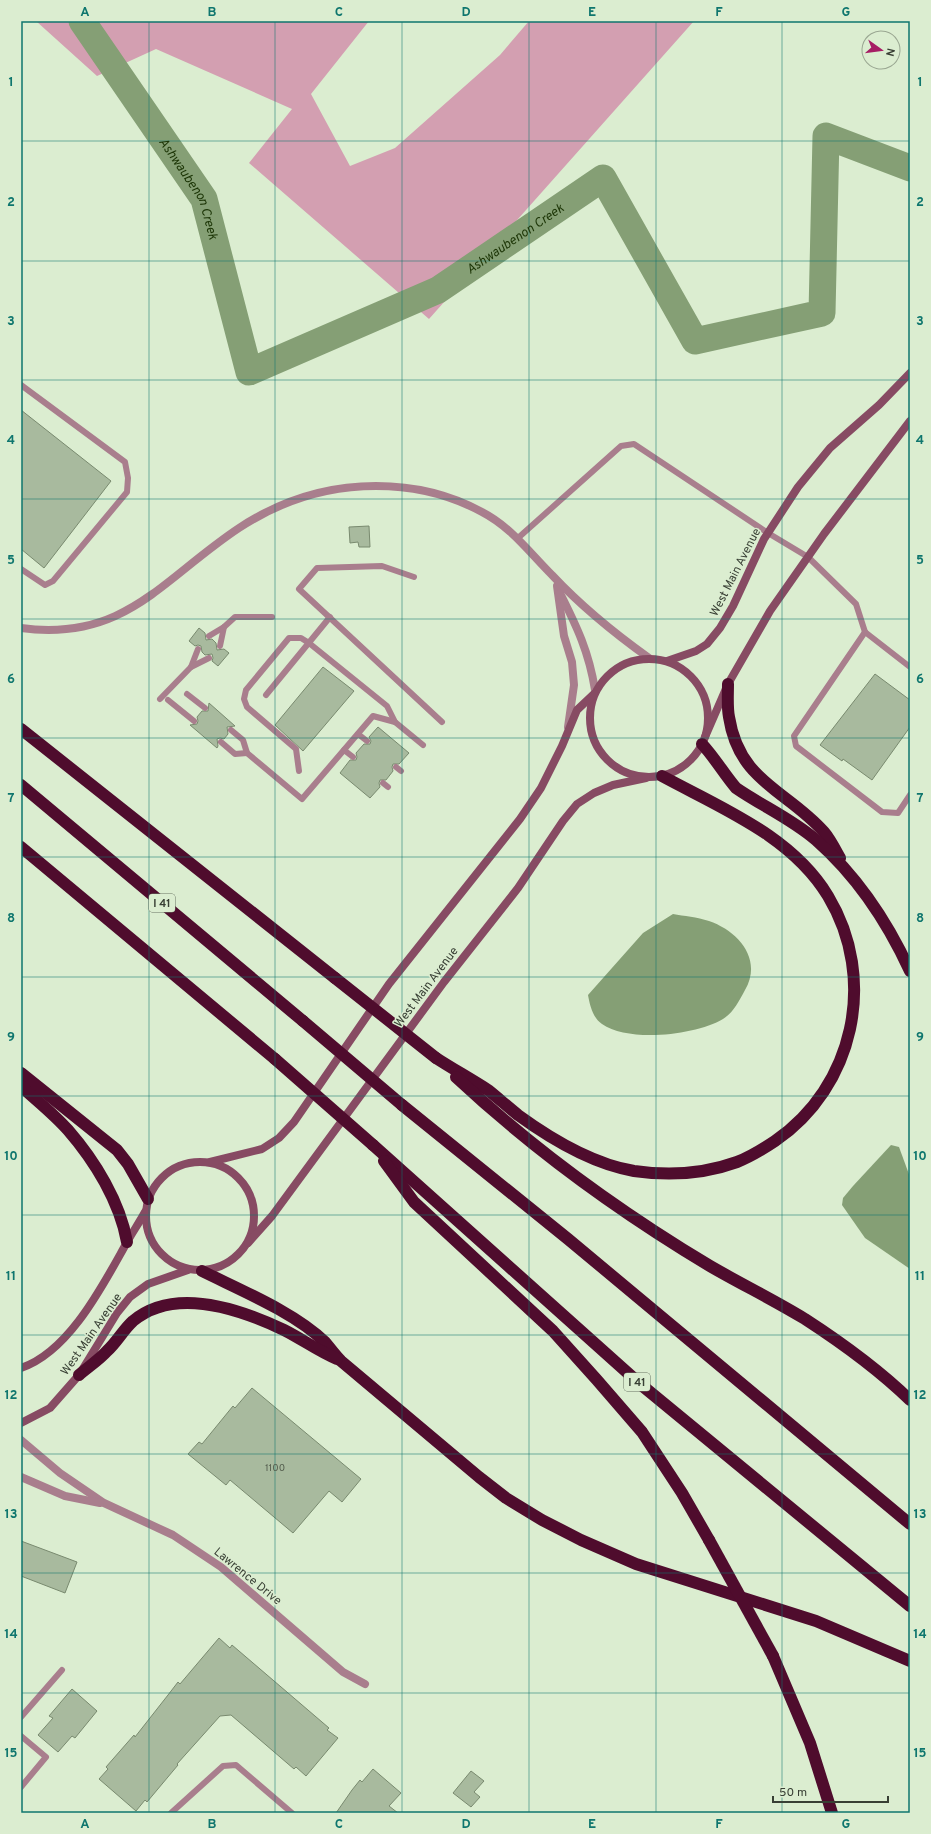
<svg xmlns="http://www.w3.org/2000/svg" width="931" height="1834" font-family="Overpass,sans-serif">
<rect width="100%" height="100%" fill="#dbedd0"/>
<polygon fill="#d39fb1" points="36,21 369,21 311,94 350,166 395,148 500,55 529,21 694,21 429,319 249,163 292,109 156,49 97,76"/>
<g fill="#859f75">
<path d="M673 914C684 916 697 917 709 921 738 931 763 959 745 990 739 1001 734 1012 723 1019 696 1035 629 1043 602 1024 593 1018 590 1006 588 995L643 933Z"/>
<polygon points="891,1145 899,1147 910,1177 910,1269 865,1238 842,1205 843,1198 853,1186"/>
</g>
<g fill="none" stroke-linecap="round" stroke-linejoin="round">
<path stroke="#859f75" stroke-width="27" id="s1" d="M82 21 204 199 249 372 438 290 603 178 695 341 822 313 826 136 910 168"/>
</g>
<g fill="#a8ba9e" stroke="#798a6f">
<polygon points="21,410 111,481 44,568 21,549"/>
<polygon points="369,526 370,547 359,547 358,542 350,543 349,527"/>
<polygon points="199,628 205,633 206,640 212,639 216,643 217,650 224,649 229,653 218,666 212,661 213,658 212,654 205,655 202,652 201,646 198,645 195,646 189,641"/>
<polygon points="323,667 354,691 303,751 275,725"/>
<polygon points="875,674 910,700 910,727 872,780 843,759 842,761 820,745"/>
<polygon points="209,703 235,726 227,727 228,734 224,739 220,738 217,739 218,746 217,748 190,725 197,724 198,721 197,717 202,711 208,711"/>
<polygon points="378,727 409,753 399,764 393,764 392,767 393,771 386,780 380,780 379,783 380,787 370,798 340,773 350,760 356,760 357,757 356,753 364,744 370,744 371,741 369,737"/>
<polygon points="252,1388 361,1479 342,1502 329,1491 293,1533 230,1480 226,1485 188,1454 199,1442 202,1444 233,1406 235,1408"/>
<polygon points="21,1541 77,1562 65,1593 21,1576"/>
<polygon points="219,1638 230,1648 232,1645 329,1728 327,1730 338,1738 306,1776 296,1767 294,1769 231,1715 220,1716 177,1764 178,1765 147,1802 145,1800 136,1811 99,1779 108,1769 106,1767 134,1735 135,1737 168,1695 178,1682 180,1684"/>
<polygon points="72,1689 97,1711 75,1738 72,1736 58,1752 38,1735 53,1718 49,1716"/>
<polygon points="373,1769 401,1793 389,1806 398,1813 336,1813 352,1790 360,1780 362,1782"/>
<polygon points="471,1771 484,1781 474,1792 480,1797 471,1807 453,1793"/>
</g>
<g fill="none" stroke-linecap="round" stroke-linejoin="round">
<g stroke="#a97e8d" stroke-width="6">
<polyline points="21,385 125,462 128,478 127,492 53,581 45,585 21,569"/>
<polyline points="518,538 621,446 634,444 768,533 808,557 856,604 865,632 910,667"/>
<polyline points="414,577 382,566 317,568 299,589 442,722"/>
<polyline points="865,632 794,736 796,746 882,812 898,813 910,795"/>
<polyline points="209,636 224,627"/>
<polyline points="220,646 224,627 235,617 272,617"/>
<polyline points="191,667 198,649"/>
<polyline points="187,694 205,708"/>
<polyline points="266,695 330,617"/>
<polyline points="160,699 191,667 209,658"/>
<polyline points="168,700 194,721"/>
<polyline points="231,730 243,740 247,753 302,799 373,716 395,722 423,745"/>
<polyline points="358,734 367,741"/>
<polyline points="221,742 235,754 247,753"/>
<polyline points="344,750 353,757"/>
<polyline points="396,767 401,771"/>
<polyline points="299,771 296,749 247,707 244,699 246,690 289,638 301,638 309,643 387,706 395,722"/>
<polyline points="383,783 388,787"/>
<polyline points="21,1717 62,1670"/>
<polyline points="21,1736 46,1757 21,1787"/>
<polyline points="171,1813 223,1766 236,1765 292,1813"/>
</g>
<g stroke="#a97e8d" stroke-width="8">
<polyline points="557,586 564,636 572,662 574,685 568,727"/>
<path d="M560 593C577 627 589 652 595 690"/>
<path d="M21 628C125 642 162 579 239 528 280 501 327 486 376 486 413 486 449 494 482 512 511 527 529 552 552 575 581 606 614 633 649 658"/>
<polyline points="21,1440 60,1473 104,1503 173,1535 221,1567 343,1672 365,1684"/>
<polyline points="21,1477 65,1496 100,1503"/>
</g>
<g stroke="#874b63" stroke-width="8">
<circle cx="649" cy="718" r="59"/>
<polyline points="667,661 696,651 707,644 720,628 733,606 764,539 798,487 830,448 879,405 910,373"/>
<polyline points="705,737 728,684 770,611 824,534 910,421"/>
<circle cx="200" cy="1216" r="54"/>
<polyline points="210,1162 262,1149 279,1138 294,1122 389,984 520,819 541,788 562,746 577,710 594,694"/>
<polyline points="248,1243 272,1216 444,982 518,888 563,821 577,804 594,793 613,785 646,778"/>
<path d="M21 1368C69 1352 103 1285 126 1244 132 1233 139 1223 145 1212"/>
<polyline points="21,1423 50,1408 79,1375 117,1313 130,1297 148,1284 188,1270"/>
</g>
<g stroke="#4f0c2d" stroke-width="12">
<path d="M728 684C728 695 727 707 729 717 739 782 787 790 824 832 830 839 835 849 840 858"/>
<polyline points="21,729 335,978"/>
<path d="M702 744C715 758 724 774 736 788 762 806 792 819 816 840 858 877 887 921 910 971"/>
<polyline points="21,785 303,1021"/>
<polyline points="21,847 275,1059"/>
<path d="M436 1058C453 1069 471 1079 488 1090 498 1098 508 1107 518 1115 551 1139 593 1164 634 1171 669 1176 704 1174 737 1162 750 1157 763 1149 775 1141 854 1087 878 979 828 896 792 836 721 808 662 776"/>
<polyline points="21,1073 117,1150 128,1164 148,1199"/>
<path d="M456 1077C533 1149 620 1212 710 1266 741 1284 774 1300 805 1319 842 1343 878 1369 910 1400"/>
<path d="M21 1086C36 1100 54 1114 68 1130 95 1161 120 1202 127 1242"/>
<polyline points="402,1105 568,1239 910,1524"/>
<polyline points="373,1145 639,1383 910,1606"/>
<polyline points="384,1161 414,1202 553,1331 597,1380 642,1432 682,1493 709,1540"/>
<path d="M202 1271C240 1290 294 1312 325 1342 330 1348 335 1355 341 1361L479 1477 506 1498 542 1520 581 1540 636 1564 816 1621 910 1661"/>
<path d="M79 1375C88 1367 99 1360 107 1351 117 1342 123 1330 133 1321 175 1286 240 1309 284 1330 302 1339 318 1351 337 1359"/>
<polyline points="773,1656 810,1743 832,1813"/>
</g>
<g stroke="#4f0c2d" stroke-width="12">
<polyline points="335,978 436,1058"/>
<polyline points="303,1021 402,1105"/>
<polyline points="275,1059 373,1145"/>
<polyline points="709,1540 773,1656"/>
</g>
</g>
<path fill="none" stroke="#0f766e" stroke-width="1" stroke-opacity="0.55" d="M149 21V1813M275 21V1813M402 21V1813M529 21V1813M656 21V1813M782 21V1813M21 141H910M21 261H910M21 380H910M21 499H910M21 619H910M21 738H910M21 857H910M21 977H910M21 1096H910M21 1215H910M21 1335H910M21 1454H910M21 1573H910M21 1693H910"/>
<g text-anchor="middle" stroke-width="3" stroke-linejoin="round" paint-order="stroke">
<g font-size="10" fill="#545e4e">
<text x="275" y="1471">1100</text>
</g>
<g fill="#dbedd0" stroke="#697363" stroke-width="1">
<rect x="149" y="894" width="26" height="18" rx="3"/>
<rect x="624" y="1373" width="26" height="18" rx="3"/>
</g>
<g font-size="11" font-weight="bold" fill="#383f34">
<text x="162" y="907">I 41</text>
<text x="637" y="1386">I 41</text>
</g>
<g font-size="12" fill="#383f34" stroke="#dbedd0">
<text transform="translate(735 572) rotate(-63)" y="4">West Main Avenue</text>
<text transform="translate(426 987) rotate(-53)" y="4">West Main Avenue</text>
<text transform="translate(91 1334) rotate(-55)" y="4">West Main Avenue</text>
<text transform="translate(248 1576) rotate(39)" y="4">Lawrence Drive</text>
</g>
<g font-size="13" font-style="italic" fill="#1c3506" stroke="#dbedd0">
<text dy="5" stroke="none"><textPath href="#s1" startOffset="200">Ashwaubenon Creek</textPath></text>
<text dy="5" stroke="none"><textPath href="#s1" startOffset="693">Ashwaubenon Creek</textPath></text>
</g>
</g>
<rect width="931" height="1834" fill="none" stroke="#dbedd0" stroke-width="44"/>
<g transform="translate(881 50) rotate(104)"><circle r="19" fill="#dbedd0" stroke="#9aa792"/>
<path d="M0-3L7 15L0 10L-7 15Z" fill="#a61d64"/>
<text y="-6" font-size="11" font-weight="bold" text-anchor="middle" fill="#383f34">N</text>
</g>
<path d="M773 1796v6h115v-6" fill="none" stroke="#383f34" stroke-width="2"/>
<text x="779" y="1796" font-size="12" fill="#383f34" stroke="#dbedd0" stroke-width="3" paint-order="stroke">50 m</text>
<rect x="22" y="22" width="887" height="1790" fill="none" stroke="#0f766e" stroke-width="1.5"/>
<g font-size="13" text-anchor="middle" font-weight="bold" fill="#0f766e">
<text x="85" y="16">A</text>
<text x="212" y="16">B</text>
<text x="339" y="16">C</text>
<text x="466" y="16">D</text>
<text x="592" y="16">E</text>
<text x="719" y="16">F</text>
<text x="846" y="16">G</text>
<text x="11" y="86">1</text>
<text x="920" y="86">1</text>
<text x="11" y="206">2</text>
<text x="920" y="206">2</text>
<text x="11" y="325">3</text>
<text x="920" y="325">3</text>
<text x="11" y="444">4</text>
<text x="920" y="444">4</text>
<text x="11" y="564">5</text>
<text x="920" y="564">5</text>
<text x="11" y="683">6</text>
<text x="920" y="683">6</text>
<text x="11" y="802">7</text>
<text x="920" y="802">7</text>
<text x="11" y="922">8</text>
<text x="920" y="922">8</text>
<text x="11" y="1041">9</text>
<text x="920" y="1041">9</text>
<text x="11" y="1160">10</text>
<text x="920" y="1160">10</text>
<text x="11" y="1280">11</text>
<text x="920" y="1280">11</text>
<text x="11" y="1399">12</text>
<text x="920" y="1399">12</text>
<text x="11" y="1518">13</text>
<text x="920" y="1518">13</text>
<text x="11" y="1638">14</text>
<text x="920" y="1638">14</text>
<text x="11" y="1757">15</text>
<text x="920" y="1757">15</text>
<text x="85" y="1828">A</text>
<text x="212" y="1828">B</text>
<text x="339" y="1828">C</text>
<text x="466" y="1828">D</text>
<text x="592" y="1828">E</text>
<text x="719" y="1828">F</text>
<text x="846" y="1828">G</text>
</g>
</svg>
